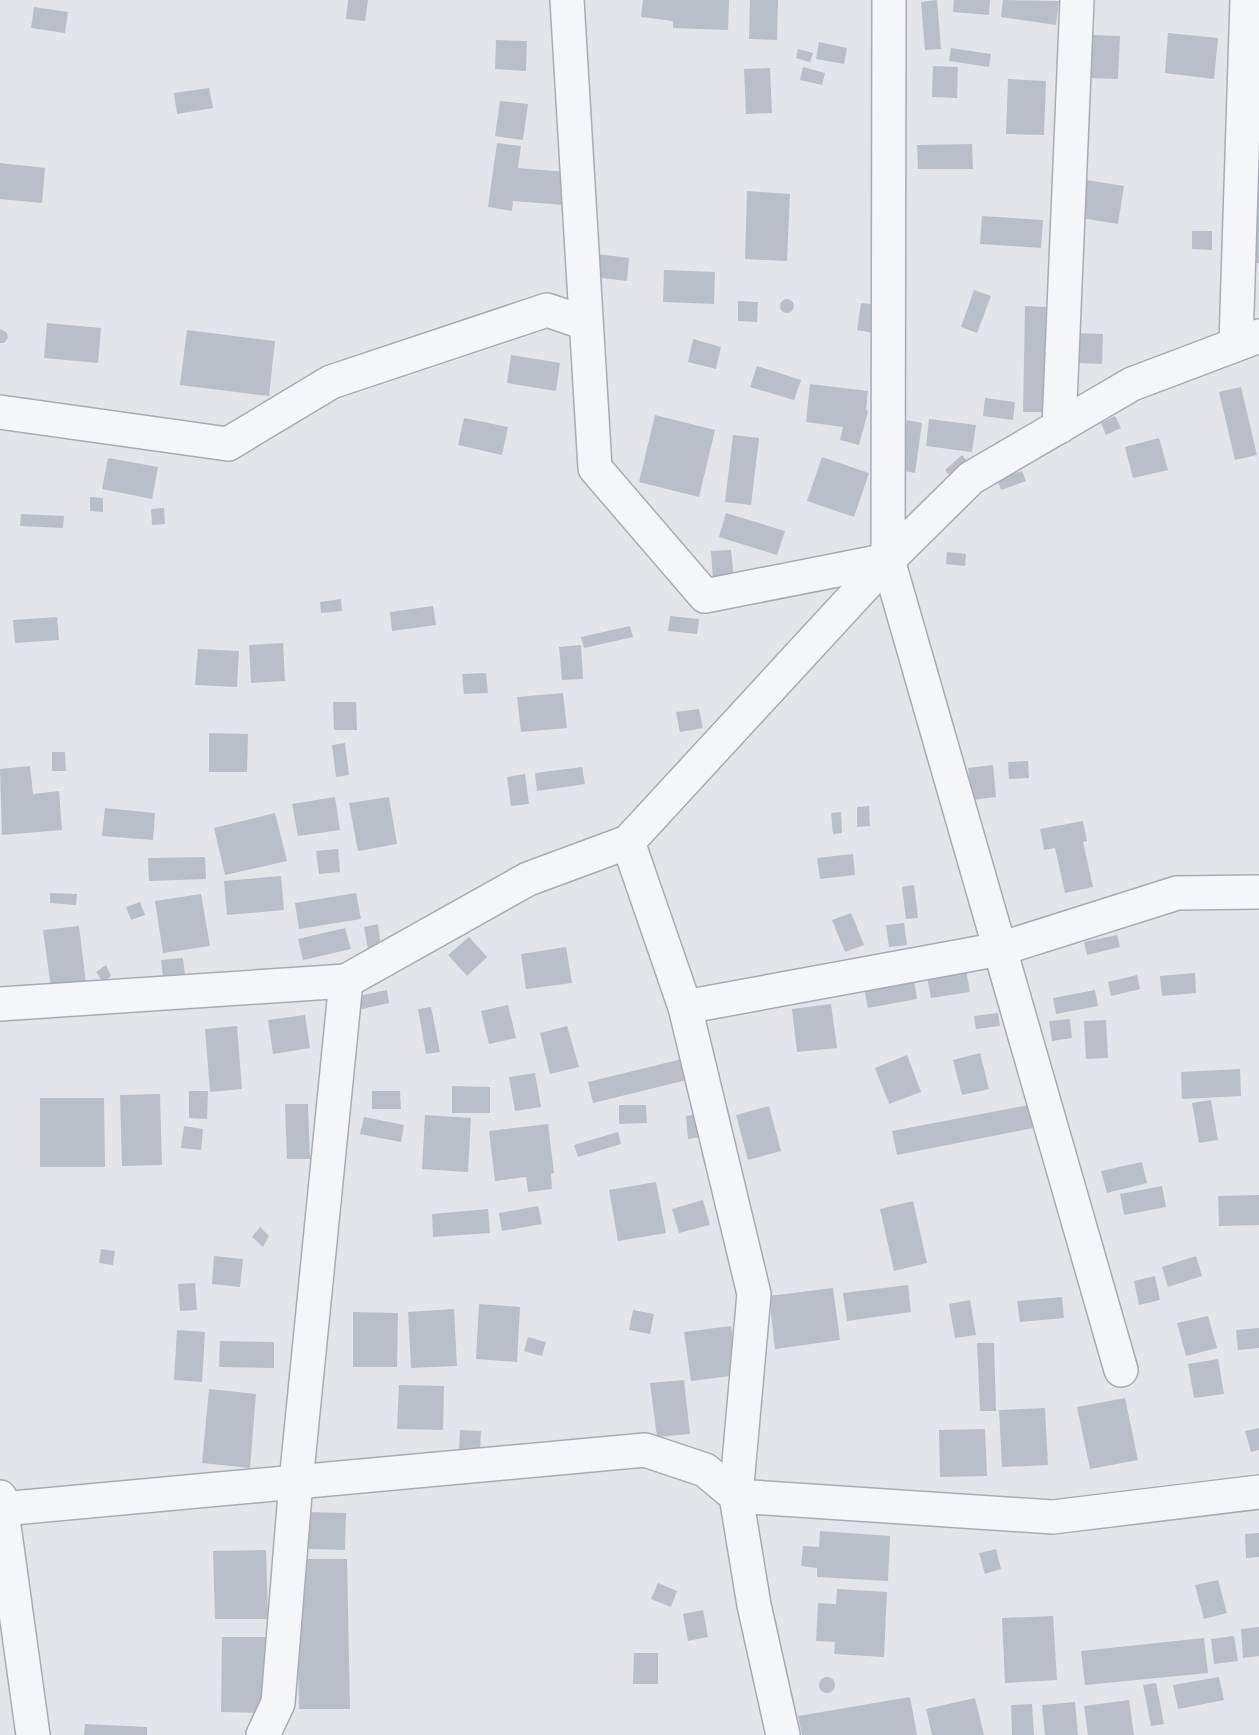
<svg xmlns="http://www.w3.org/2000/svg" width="1259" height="1735" font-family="Signika,sans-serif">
<rect width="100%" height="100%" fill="#e3e5eb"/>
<g fill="#babec8">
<polygon points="348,0 368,0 365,21 346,19"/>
<polygon points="643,0 729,0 728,30 673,28 673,21 641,17"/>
<polygon points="750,0 778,0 777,40 749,39"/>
<polygon points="937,0 941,49 925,50 921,2"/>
<polygon points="954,0 990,0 989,15 953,12"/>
<polygon points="1003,0 1059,1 1056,25 1001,17"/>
<polygon points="34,7 68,12 65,33 31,28"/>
<polygon points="1168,33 1218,38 1214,79 1165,73"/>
<polygon points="1092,35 1120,36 1118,79 1090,78"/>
<polygon points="496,40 527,41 526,71 495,69"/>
<polygon points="819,42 847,48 844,64 816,59"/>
<polygon points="951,48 991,54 989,67 949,61"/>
<polygon points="798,49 813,53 810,62 796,58"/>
<polygon points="933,66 958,67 957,98 932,97"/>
<polygon points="803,67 825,73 822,85 800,80"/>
<polygon points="770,68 772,113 746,114 744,69"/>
<polygon points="1008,79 1046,81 1044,135 1006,134"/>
<polygon points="209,88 213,108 177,114 174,93"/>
<polygon points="500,101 528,104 523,140 495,136"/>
<polygon points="497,143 521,146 518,168 567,172 565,205 513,201 512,211 488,207"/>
<polygon points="972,144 973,169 918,169 917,145"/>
<polygon points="1248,161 1259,161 1259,263 1252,263"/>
<polygon points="0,163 45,168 42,203 0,199"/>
<polygon points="1086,180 1124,186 1118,224 1081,218"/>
<polygon points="747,191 790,194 787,261 745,259"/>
<polygon points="982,216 1043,220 1041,248 980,244"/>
<polygon points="1192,231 1212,231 1212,250 1192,249"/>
<polygon points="597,254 629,258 627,281 594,277"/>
<polygon points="664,270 715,272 714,304 663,302"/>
<polygon points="974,290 991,296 977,333 961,327"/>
<circle cx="787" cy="306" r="7"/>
<polygon points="738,301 758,302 757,322 738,321"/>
<polygon points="861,303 879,305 874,333 857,330"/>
<polygon points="1025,306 1046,307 1044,412 1023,412"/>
<polygon points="47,323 101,328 98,363 44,358"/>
<polygon points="0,329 7,333 8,338 4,343 0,343"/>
<polygon points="187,330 275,341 269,396 180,385"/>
<polygon points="1076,333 1103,334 1102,364 1076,363"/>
<polygon points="693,339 721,347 716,369 688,362"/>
<polygon points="511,355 560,363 556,391 507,383"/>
<polygon points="757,366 801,380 794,400 750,387"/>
<polygon points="810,384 868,391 866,410 868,411 859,445 840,440 843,427 806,422"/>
<polygon points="1241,387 1257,455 1235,460 1219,392"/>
<polygon points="985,398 1015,402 1013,420 983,416"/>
<polygon points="655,415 715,430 699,497 639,482"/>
<polygon points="1115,416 1121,428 1106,435 1101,423"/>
<polygon points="464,418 508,427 502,455 458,445"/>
<polygon points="929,419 976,425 972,452 926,446"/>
<polygon points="907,420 922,423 915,473 899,470"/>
<polygon points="733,435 759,438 751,505 725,502"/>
<polygon points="1159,438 1168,470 1133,478 1125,447"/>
<polygon points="962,455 969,463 951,477 945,470"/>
<polygon points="822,457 869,473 854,517 807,501"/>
<polygon points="108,458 158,467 152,499 102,489"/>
<polygon points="1022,471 1026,481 1001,490 997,479"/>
<polygon points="90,497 103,498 103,512 90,511"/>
<polygon points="164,508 165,524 152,525 151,509"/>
<polygon points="726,513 785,531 777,555 719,537"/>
<polygon points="21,514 64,516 63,528 20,526"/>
<polygon points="731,550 734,579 713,580 711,551"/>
<polygon points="947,552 966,554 965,566 946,564"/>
<polygon points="341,599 342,611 321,613 320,602"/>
<polygon points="433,606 436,625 392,631 390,612"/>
<polygon points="670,616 699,619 697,634 668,631"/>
<polygon points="57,617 59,640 15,643 13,620"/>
<polygon points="630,626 633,637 584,648 581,637"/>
<polygon points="283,643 285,681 251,683 249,645"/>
<polygon points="581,645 583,679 562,680 559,647"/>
<polygon points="198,649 239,651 237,687 195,685"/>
<polygon points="486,673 488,693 464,694 462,674"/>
<polygon points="563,693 567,728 521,732 517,697"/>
<polygon points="333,702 356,702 357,730 334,730"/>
<polygon points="699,709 703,728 680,732 676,712"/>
<polygon points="209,733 248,734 247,772 209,772"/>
<polygon points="345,743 349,775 336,777 332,745"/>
<polygon points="52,752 65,752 66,771 52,771"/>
<polygon points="1028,761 1029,778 1009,779 1008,762"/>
<polygon points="993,765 996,797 972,800 968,768"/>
<polygon points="30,766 33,794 59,791 62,830 2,835 0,769"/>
<polygon points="582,767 585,784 537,791 535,773"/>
<polygon points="525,774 529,804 511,806 507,777"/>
<polygon points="335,797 340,830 298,836 292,804"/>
<polygon points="389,797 397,844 358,851 349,803"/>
<polygon points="869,806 870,826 857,827 857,807"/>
<polygon points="105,808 155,813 153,840 102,836"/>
<polygon points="841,812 842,833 833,834 831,813"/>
<polygon points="275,813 287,861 225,875 214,828"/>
<polygon points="1083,821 1087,841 1083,842 1093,887 1065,893 1055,848 1044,850 1040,829"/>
<polygon points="338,849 340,872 319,874 316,851"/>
<polygon points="853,854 855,875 820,879 817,858"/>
<polygon points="205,857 206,879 149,881 148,858"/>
<polygon points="281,876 284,910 227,915 224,881"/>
<polygon points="914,885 918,918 906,919 902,887"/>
<polygon points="50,893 77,894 76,905 50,903"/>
<polygon points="356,893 361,919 299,929 295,903"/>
<polygon points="201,894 210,946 163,953 155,901"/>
<polygon points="140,902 145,915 131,920 126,907"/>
<polygon points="851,913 864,945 845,952 832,920"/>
<polygon points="904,923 907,945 889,947 886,925"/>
<polygon points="378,924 381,948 368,950 364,927"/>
<polygon points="79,926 86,983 51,988 43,930"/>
<polygon points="345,928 351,949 303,960 298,939"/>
<polygon points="1117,935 1120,947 1087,955 1084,942"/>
<polygon points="469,937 487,957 467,976 448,955"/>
<polygon points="566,947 572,983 526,989 521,954"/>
<polygon points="183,958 185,975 163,977 161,960"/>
<polygon points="106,965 111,976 103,982 96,972"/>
<polygon points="966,970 970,992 931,998 927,977"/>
<polygon points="1195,973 1196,993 1162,996 1160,976"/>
<polygon points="913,974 917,999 868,1008 863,983"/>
<polygon points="1137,975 1140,989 1111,996 1108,982"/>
<polygon points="387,990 389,1003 362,1009 359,996"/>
<polygon points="1095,990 1098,1006 1056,1014 1053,998"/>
<polygon points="831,1004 837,1048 797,1052 792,1009"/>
<polygon points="508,1005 516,1038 489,1044 481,1011"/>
<polygon points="431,1007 440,1052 426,1054 418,1009"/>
<polygon points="998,1013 1000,1026 976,1029 974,1016"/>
<polygon points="305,1015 310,1048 273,1054 268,1020"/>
<polygon points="1070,1019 1072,1038 1052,1041 1049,1021"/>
<polygon points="1106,1020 1108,1058 1086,1059 1084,1021"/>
<polygon points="237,1026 242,1089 210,1092 205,1029"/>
<polygon points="567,1026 579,1067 550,1074 540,1033"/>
<polygon points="980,1053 989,1089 962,1095 953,1060"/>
<polygon points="907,1055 921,1092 889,1104 875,1068"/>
<polygon points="682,1059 687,1080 593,1103 588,1082"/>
<polygon points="1240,1069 1241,1096 1182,1099 1181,1072"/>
<polygon points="535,1073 541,1107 515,1111 509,1077"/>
<polygon points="452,1086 490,1087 490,1113 452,1113"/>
<polygon points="189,1091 208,1091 207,1119 189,1118"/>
<polygon points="372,1091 400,1091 401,1109 372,1109"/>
<polygon points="160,1094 162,1165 122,1166 120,1095"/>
<polygon points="40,1098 104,1098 105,1167 40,1167"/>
<polygon points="1211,1100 1218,1140 1199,1143 1192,1103"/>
<polygon points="285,1104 308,1104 310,1159 287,1159"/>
<polygon points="619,1105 646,1105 647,1123 619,1124"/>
<polygon points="1029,1105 1033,1128 897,1155 892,1131"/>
<polygon points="769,1106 781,1151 748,1160 736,1115"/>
<polygon points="699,1114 702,1137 688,1139 686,1116"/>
<polygon points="425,1115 471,1118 468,1172 422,1169"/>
<polygon points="364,1117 404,1125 401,1142 360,1134"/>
<polygon points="548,1124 554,1173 551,1174 552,1189 528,1192 526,1177 495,1181 489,1131"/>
<polygon points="184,1126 203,1129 201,1150 181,1148"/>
<polygon points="618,1132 621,1144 578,1157 574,1145"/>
<polygon points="1142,1162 1147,1183 1107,1193 1101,1171"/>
<polygon points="656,1182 666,1233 618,1241 609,1190"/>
<polygon points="1162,1186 1166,1207 1124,1215 1120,1194"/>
<polygon points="1259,1195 1259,1225 1219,1226 1218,1196"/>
<polygon points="703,1200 710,1225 679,1233 672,1209"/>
<polygon points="913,1201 927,1263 894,1271 880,1209"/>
<polygon points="538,1206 542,1224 502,1231 499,1213"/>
<polygon points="488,1209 490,1233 433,1237 432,1214"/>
<polygon points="260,1227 269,1236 263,1247 252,1237"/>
<polygon points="101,1249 115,1251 113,1265 99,1263"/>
<polygon points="214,1256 243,1259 240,1287 212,1284"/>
<polygon points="1196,1256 1202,1276 1168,1287 1162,1267"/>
<polygon points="1155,1276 1160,1300 1139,1305 1134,1281"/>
<polygon points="195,1283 197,1310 180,1311 178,1284"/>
<polygon points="908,1285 911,1312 847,1321 843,1293"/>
<polygon points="833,1288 840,1340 775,1349 769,1296"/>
<polygon points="1062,1297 1064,1318 1020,1322 1017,1301"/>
<polygon points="970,1300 976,1335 955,1338 949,1304"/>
<polygon points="479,1304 520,1307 517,1362 476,1359"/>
<polygon points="454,1309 457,1366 411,1368 408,1312"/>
<polygon points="633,1310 654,1314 650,1334 629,1330"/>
<polygon points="353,1312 398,1313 397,1367 353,1367"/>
<polygon points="1208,1316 1217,1348 1186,1356 1177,1323"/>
<polygon points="731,1326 738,1375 691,1381 684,1332"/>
<polygon points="1259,1328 1259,1348 1238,1350 1236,1330"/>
<polygon points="177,1330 205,1332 202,1382 174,1380"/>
<polygon points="528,1337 546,1342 542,1356 524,1351"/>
<polygon points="220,1341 274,1342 274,1368 219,1367"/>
<polygon points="977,1343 994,1343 996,1411 980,1411"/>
<polygon points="1218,1359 1224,1394 1194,1398 1188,1364"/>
<polygon points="684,1380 690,1434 657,1437 650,1383"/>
<polygon points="399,1385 444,1386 443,1430 397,1429"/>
<polygon points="209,1389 256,1394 250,1468 202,1463"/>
<polygon points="1125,1398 1138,1460 1090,1469 1077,1407"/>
<polygon points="1045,1408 1048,1465 1002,1467 999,1410"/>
<polygon points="1259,1428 1259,1450 1251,1452 1245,1431"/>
<polygon points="985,1429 987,1476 940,1477 939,1430"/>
<polygon points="460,1430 481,1431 480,1452 459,1450"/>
<polygon points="309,1512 346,1513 345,1550 309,1549"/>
<polygon points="820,1531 890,1536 888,1581 817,1577 817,1568 801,1566 803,1546 819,1547"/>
<polygon points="1259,1533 1259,1557 1246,1558 1245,1534"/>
<polygon points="996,1549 1001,1569 985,1574 979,1553"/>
<polygon points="266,1550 268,1619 215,1619 213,1551"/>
<polygon points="296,1559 347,1559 350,1709 299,1709"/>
<polygon points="1218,1580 1227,1613 1204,1619 1195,1585"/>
<polygon points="658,1583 677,1591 671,1607 651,1599"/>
<polygon points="837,1589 887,1592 884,1657 834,1654 835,1642 816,1641 818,1603 836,1604"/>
<polygon points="703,1610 708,1637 688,1641 683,1614"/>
<polygon points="1053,1616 1057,1680 1005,1683 1002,1618"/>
<polygon points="1259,1627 1259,1656 1243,1658 1241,1629"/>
<polygon points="1234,1636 1238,1661 1214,1664 1211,1639"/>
<polygon points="222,1637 268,1637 267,1713 221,1712"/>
<polygon points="1204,1638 1208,1673 1085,1685 1081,1651"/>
<polygon points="634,1653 658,1653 658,1684 633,1684"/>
<polygon points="1219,1677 1224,1700 1178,1709 1173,1685"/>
<circle cx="827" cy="1685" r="8"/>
<polygon points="1156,1683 1164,1724 1151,1726 1143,1685"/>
<polygon points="910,1697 917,1735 802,1735 798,1716"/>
<polygon points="975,1698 984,1735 932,1735 926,1709"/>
<polygon points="1129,1700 1134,1735 1088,1735 1084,1706"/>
<polygon points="1075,1702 1078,1735 1045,1735 1042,1705"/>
<polygon points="1032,1704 1034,1735 1012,1735 1011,1705"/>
<polygon points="85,1724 147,1727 147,1735 84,1735"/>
</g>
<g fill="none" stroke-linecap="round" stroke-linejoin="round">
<defs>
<g id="minor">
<polyline points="567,0 595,468 705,596 888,560"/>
<polyline points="889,0 888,560 1121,1370"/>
<polyline points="1259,336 1132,384 971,478 888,560 628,842 685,1007 1000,949 1177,893 1259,892"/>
<polyline points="1236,343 1247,0"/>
<polyline points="0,412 228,444 331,382 547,310 585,323"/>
<polyline points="1059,427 1077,0"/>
<polyline points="0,1004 346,981"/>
<polyline points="685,1007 754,1294 736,1496 1053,1517 1259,1492"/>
<polyline points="0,1497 33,1735"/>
<polyline points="2,1509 645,1450 705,1470 736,1496 754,1605 783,1735"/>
<polyline points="263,1735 278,1703 296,1482 346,981 528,879 628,842"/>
</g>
</defs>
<use href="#minor" stroke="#a8abb5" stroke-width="36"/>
<use href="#minor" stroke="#f5f6f9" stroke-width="33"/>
</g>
</svg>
